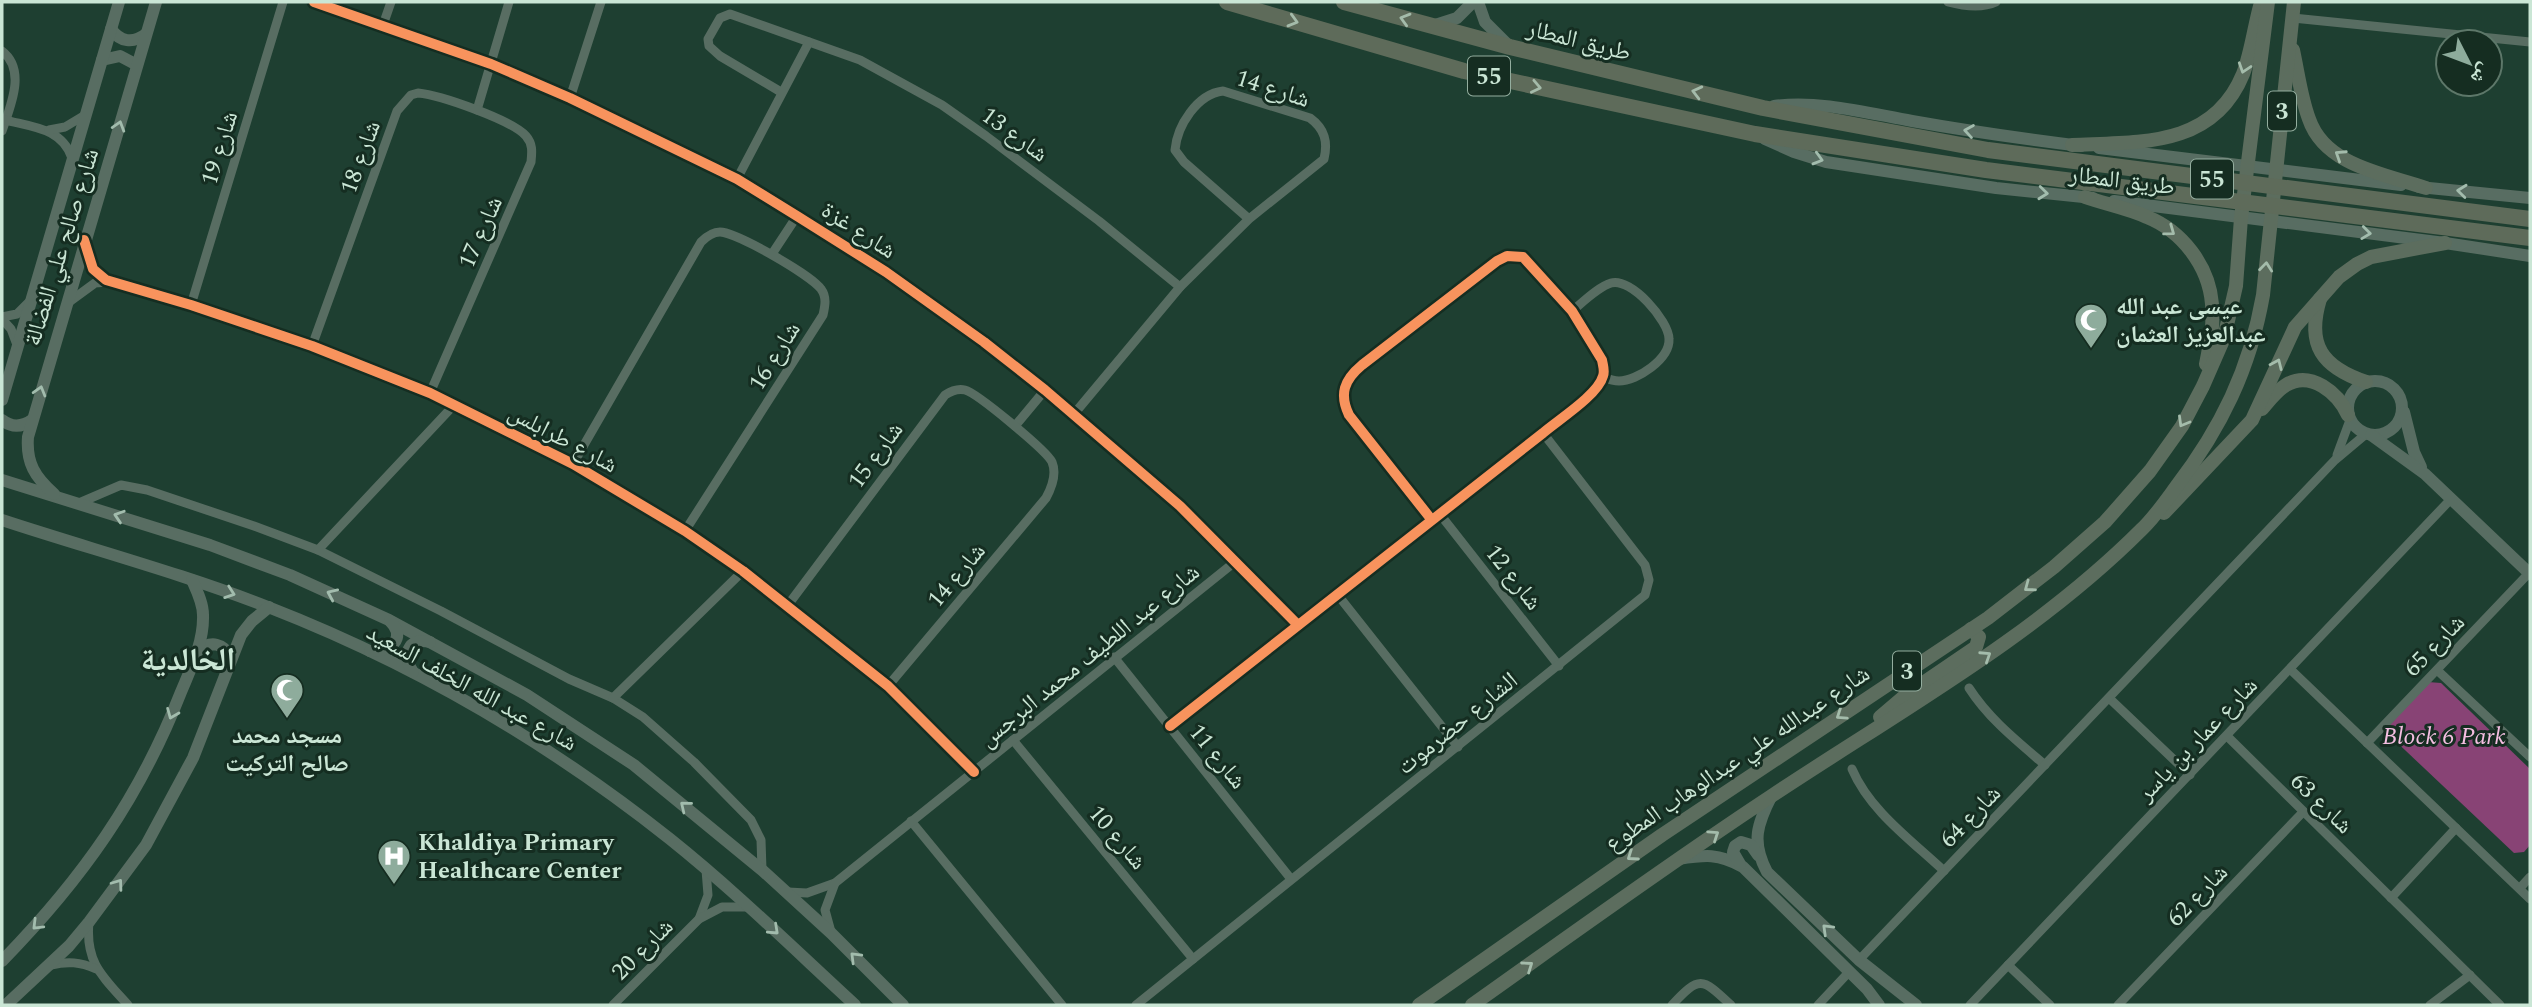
<svg xmlns="http://www.w3.org/2000/svg" width="2532" height="1007" font-family="Spectral,'Noto Naskh Arabic',serif">
<rect width="100%" height="100%" fill="#1e3f31"/>
<polygon fill="#884375" points="2428,682 2441,683 2530,769 2530,845 2524,852 2514,853 2388,734 2388,722"/>
<g fill="none" stroke-linecap="round" stroke-linejoin="round">
<g stroke="#586d62" stroke-width="9">
<polyline points="314,2 491,64 570,98 737,179 797,216 886,272 984,342 1045,390 1180,506 1298,625"/>
<path d="M1948 2C1963 6 1981 9 1996 2"/>
<polyline points="2293,18 2530,42"/>
<polyline points="383,25 391,2"/>
<path d="M2 51C27 70 10 107 2 131"/>
<polyline points="781,92 720,56 709,46 708,39 720,18 730,14 860,60 942,105 986,136 1099,221 1180,287"/>
<polyline points="570,98 601,2"/>
<polyline points="477,110 509,2"/>
<path d="M5 120C32 127 62 128 72 158"/>
<polyline points="49,130 65,127 85,115"/>
<polyline points="737,179 809,42"/>
<polyline points="85,246 93,269 106,280 191,305 312,346 430,393 573,464 685,531 743,571 888,686 974,772"/>
<polyline points="772,254 797,216"/>
<polyline points="69,302 95,283 108,282"/>
<polyline points="191,305 283,2"/>
<path d="M1572 311C1583 302 1598 287 1611 283 1631 277 1669 321 1669 339 1670 359 1637 381 1619 381 1614 381 1608 379 1603 377"/>
<polyline points="2,317 17,314 28,303"/>
<polyline points="2,319 11,329 17,345"/>
<path d="M312 346 397 111 411 95 418 93C440 95 512 120 526 136 533 144 532 152 531 162L430 393"/>
<path d="M1074 414 1180 287 1249 219 1324 159C1328 142 1325 129 1310 118L1223 91C1197 94 1177 126 1175 150L1184 162 1249 219"/>
<polyline points="1015,426 1045,390"/>
<polyline points="2337,455 2350,420"/>
<path d="M573 464 701 242C706 237 712 232 720 232 736 232 811 275 821 289 827 297 825 306 823 315L685 531"/>
<polyline points="79,503 121,485 147,490 254,526 318,550 441,611 569,679 613,698 643,717 694,762 751,820 761,840 762,870"/>
<polyline points="1439,513 1559,666"/>
<polyline points="318,550 454,405"/>
<polyline points="1337,594 1458,747"/>
<path d="M788 605 945 395C951 391 957 388 965 390 977 393 1047 451 1052 462 1057 474 1052 487 1046 498L888 686"/>
<polyline points="1114,657 1291,879"/>
<polyline points="2290,669 2530,899"/>
<polyline points="2437,670 2530,757"/>
<path d="M1969 688C1989 719 2017 741 2045 765"/>
<polyline points="613,698 743,571"/>
<polyline points="2109,698 2190,775"/>
<path d="M1170 726 1543 433C1558 420 1598 395 1603 376 1605 371 1603 366 1602 360L1572 311 1523 257 1507 256 1497 261 1362 365C1344 380 1339 394 1349 415L1431 519"/>
<polyline points="2227,736 2500,1005"/>
<polyline points="1013,740 1193,959"/>
<polyline points="2367,743 2529,573"/>
<path d="M1852 769C1870 811 1911 840 1944 871"/>
<polyline points="911,821 1062,1005"/>
<polyline points="2520,888 2530,877"/>
<polyline points="788,892 807,893 835,883 1236,561"/>
<polyline points="2391,898 2456,828"/>
<polyline points="699,919 708,895 706,870"/>
<path d="M89 922C85 963 103 977 128 1005"/>
<polyline points="831,932 825,910 835,883"/>
<polyline points="1859,960 2335,460 2366,434"/>
<path d="M51 965C68 961 80 962 96 969"/>
<polyline points="2008,965 2050,1005"/>
<polyline points="613,1005 699,919 722,907 749,907"/>
<polyline points="1136,1005 1645,595 1649,580 1645,565 1543,433"/>
<path d="M1672 1005C1700 975 1702 978 1731 1005"/>
<polyline points="1818,1005 1849,972"/>
<polyline points="1970,1005 2451,499"/>
<polyline points="2118,1005 2303,812"/>
<polyline points="2430,1005 2470,975"/>
</g>
<g stroke="#586d62" stroke-width="12">
<polyline points="1478,2 1485,22 1510,47"/>
<polyline points="1432,26 1457,18 1473,2"/>
<path d="M111 29C120 42 133 44 146 34"/>
<polyline points="102,60 120,56 137,65"/>
<path d="M1774 106C1819 100 1867 113 1912 121 1968 131 2025 139 2081 146"/>
<polyline points="1765,139 1794,152 1826,162 1996,188 2093,198"/>
<polyline points="2099,148 2401,185"/>
<polyline points="2419,187 2530,198"/>
<polyline points="2114,201 2445,243 2530,256"/>
<circle cx="2375" cy="408" r="27"/>
<polyline points="2,400 119,2"/>
<polyline points="2404,412 2414,452 2421,467"/>
<path d="M2 420C12 428 22 427 32 420"/>
<polyline points="2371,435 2425,474 2530,574"/>
<polyline points="2,480 210,545 290,575 389,620 527,695 634,765 762,870 831,933 903,1005"/>
<path d="M54 494C35 477 26 463 28 437L156 2"/>
<path d="M2 520C90 549 181 573 268 607 412 663 549 743 670 839 735 891 794 949 855 1005"/>
<path d="M197 651C211 640 224 643 231 658"/>
<path d="M370 651C389 652 408 639 390 621"/>
<path d="M413 672C402 657 407 636 430 642"/>
<path d="M1772 795C1757 824 1751 842 1767 872L1859 960 1916 1005"/>
<path d="M1678 859C1705 855 1718 853 1743 867L1867 989 1879 1005"/>
<polyline points="1740,864 1733,852 1735,846 1741,842 1751,845 1758,855"/>
<path d="M2 961C82 879 139 799 181 692 191 668 204 642 203 615 203 603 197 591 192 580"/>
<polyline points="6,1005 69,946 89,922 146,845 193,758 241,635 252,621 269,607"/>
</g>
<g stroke="#5c6d5e" stroke-width="14">
<path d="M2293 50C2298 73 2301 98 2309 119 2325 166 2385 174 2426 188"/>
<path d="M2072 145C2138 142 2213 148 2243 74 2251 53 2254 28 2260 6"/>
<path d="M2085 197C2105 204 2127 208 2147 217 2182 231 2209 266 2212 304 2214 324 2210 344 2206 364"/>
<path d="M2320 299C2306 345 2322 367 2366 382"/>
<path d="M2262 409C2269 401 2276 391 2286 385 2311 370 2338 393 2348 415"/>
<polyline points="2164,513 2252,420 2295,327 2339,277 2357,264 2371,257 2445,243"/>
<polyline points="1880,717 1907,694 1976,647 1979,637 1971,629"/>
<polyline points="1419,1005 1662,835 1988,618 2054,567 2105,522 2150,471 2182,426 2203,386 2224,338 2236,286 2241,218 2268,2"/>
<path d="M1472 1005C1572 934 1671 862 1773 795 1898 712 2034 637 2141 530 2154 518 2165 502 2176 487 2221 428 2250 369 2263 295L2294 2"/>
</g>
<g stroke="#5e6b5a" stroke-width="16">
<polyline points="1227,2 1464,71 1755,134 1986,170 2530,238"/>
<polyline points="1344,2 1510,47 1763,108 1988,150 2530,219"/>
</g>
<defs>
<g id="cycleway">
<polyline points="314,2 491,64 570,98 737,179 797,216 886,272 984,342 1045,390 1180,506 1298,625"/>
<polyline points="84,240 93,269 106,280 191,305 312,346 430,393 573,464 685,531 743,571 888,686 974,772"/>
<path d="M1170 726 1543 433C1558 420 1598 395 1603 376 1605 371 1603 366 1602 360L1572 311 1523 257 1507 256 1497 261 1362 365C1344 380 1339 394 1349 415L1431 519"/>
</g>
</defs>
<use href="#cycleway" stroke="#152d21" stroke-width="15"/>
<use href="#cycleway" stroke="#f8935d" stroke-width="10"/>
</g>
<defs><path id="oneway-chevron" d="M-2-3.5L2.5 0L-2 3.5" fill="none" stroke-width="1.6" stroke-linecap="round" stroke-linejoin="round" transform="scale(1.75)"/></defs>
<g stroke="#a4bbaa">
<use href="#oneway-chevron" transform="translate(1405 19) rotate(-164)"/>
<use href="#oneway-chevron" transform="translate(1293 21) rotate(16)"/>
<use href="#oneway-chevron" transform="translate(1536 87) rotate(12)"/>
<use href="#oneway-chevron" transform="translate(1697 92) rotate(-166)"/>
</g>
<g stroke="#a4bcab">
<use href="#oneway-chevron" transform="translate(2244 68) rotate(108)"/>
<use href="#oneway-chevron" transform="translate(2340 155) rotate(-147)"/>
<use href="#oneway-chevron" transform="translate(2170 231) rotate(36)"/>
<use href="#oneway-chevron" transform="translate(2266 267) rotate(-84)"/>
<use href="#oneway-chevron" transform="translate(2277 364) rotate(-66)"/>
<use href="#oneway-chevron" transform="translate(2183 422) rotate(120)"/>
<use href="#oneway-chevron" transform="translate(2029 587) rotate(143)"/>
<use href="#oneway-chevron" transform="translate(1986 656) rotate(-33)"/>
<use href="#oneway-chevron" transform="translate(1841 715) rotate(146)"/>
<use href="#oneway-chevron" transform="translate(1714 835) rotate(-34)"/>
<use href="#oneway-chevron" transform="translate(1632 856) rotate(145)"/>
<use href="#oneway-chevron" transform="translate(1528 966) rotate(-35)"/>
</g>
<g stroke="#a2bcad">
<use href="#oneway-chevron" transform="translate(119 126) rotate(-73)"/>
<use href="#oneway-chevron" transform="translate(1969 131) rotate(-171)"/>
<use href="#oneway-chevron" transform="translate(1818 159) rotate(16)"/>
<use href="#oneway-chevron" transform="translate(2462 191) rotate(-174)"/>
<use href="#oneway-chevron" transform="translate(2043 193) rotate(6)"/>
<use href="#oneway-chevron" transform="translate(2366 233) rotate(7)"/>
<use href="#oneway-chevron" transform="translate(40 391) rotate(-74)"/>
<use href="#oneway-chevron" transform="translate(119 516) rotate(-162)"/>
<use href="#oneway-chevron" transform="translate(230 593) rotate(19)"/>
<use href="#oneway-chevron" transform="translate(332 594) rotate(-156)"/>
<use href="#oneway-chevron" transform="translate(172 714) rotate(112)"/>
<use href="#oneway-chevron" transform="translate(685 806) rotate(-141)"/>
<use href="#oneway-chevron" transform="translate(118 884) rotate(-54)"/>
<use href="#oneway-chevron" transform="translate(37 925) rotate(135)"/>
<use href="#oneway-chevron" transform="translate(1827 929) rotate(-136)"/>
<use href="#oneway-chevron" transform="translate(774 930) rotate(43)"/>
<use href="#oneway-chevron" transform="translate(855 957) rotate(-135)"/>
</g>
<defs>
<symbol id="mosque-pin" viewBox="-11 -11 22 30"><path d="M0 17L-7.5 6A9.5 9.5 0 1 1 7.5 6Z" fill="#8eac9c" stroke="#152d21"/><path d="M3.5-4.9A6 6 0 1 0 3.5 4.9A5 5 0 1 1 3.5-4.9Z" fill="#fff"/></symbol>
<symbol id="hospital-pin" viewBox="-11 -11 22 30"><path d="M0 17L-7.5 6A9.5 9.5 0 1 1 7.5 6Z" fill="#8eac9c" stroke="#152d21"/><path d="M-5-5h3v3.5h4V-5h3V5h-3V1.5h-4V5h-3Z" fill="#fff"/></symbol>
</defs>
<g fill-rule="evenodd">
<use href="#mosque-pin" x="2072" y="301" width="38" height="52"/>
<use href="#mosque-pin" x="268" y="671" width="38" height="52"/>
<use href="#hospital-pin" x="375" y="837" width="38" height="52"/>
</g>
<g text-anchor="middle" stroke-width="6" stroke-linejoin="round" paint-order="stroke">
<g fill="#152d21" stroke="#94ae9f" stroke-width="2">
<rect x="1468" y="56.5" width="42" height="39" rx="5"/>
<rect x="2268" y="91.5" width="28" height="39" rx="5"/>
<rect x="2191" y="159.5" width="42" height="39" rx="5"/>
<rect x="1893" y="651.5" width="28" height="39" rx="5"/>
</g>
<g font-size="23" font-weight="bold" fill="#cae6d5">
<text x="1489" y="84">55</text>
<text x="2282" y="119">3</text>
<text x="2212" y="187">55</text>
<text x="1907" y="679">3</text>
</g>
<g font-size="24" fill="#cae6d5" stroke="#152d21">
<text transform="translate(1579 40) rotate(14)" y="8">طريق المطار</text>
<text transform="translate(1273 88) rotate(18)" y="8">شارع 14</text>
<text transform="translate(1015 134) rotate(36)" y="8">شارع 13</text>
<text transform="translate(219 148) rotate(-73)" y="8">شارع 19</text>
<text transform="translate(360 157) rotate(-70)" y="8">شارع 18</text>
<text transform="translate(2122 180) rotate(7)" y="8">طريق المطار</text>
<text transform="translate(859 230) rotate(33)" y="8">شارع غزة</text>
<text transform="translate(480 232) rotate(-66)" y="8">شارع 17</text>
<text transform="translate(61 247) rotate(-73)" y="8">شارع صالح علي الفضالة</text>
<text transform="translate(774 356) rotate(-58)" y="8">شارع 16</text>
<text transform="translate(563 438) rotate(28)" y="8">شارع طرابلس</text>
<text transform="translate(875 455) rotate(-54)" y="8">شارع 15</text>
<text transform="translate(956 575) rotate(-50)" y="8">شارع 14</text>
<text transform="translate(1514 577) rotate(52)" y="8">شارع 12</text>
<text transform="translate(2434 645) rotate(-46)" y="8">شارع 65</text>
<text transform="translate(1089 655) rotate(-39)" y="8">شارع عبد اللطيف محمد البرجس</text>
<text transform="translate(472 687) rotate(29)" y="8">شارع عبد الله الخلف السعيد</text>
<text transform="translate(1457 723) rotate(-39)" y="8">الشارع حضرموت</text>
<text transform="translate(2197 739) rotate(-46)" y="8">شارع عمار بن ياسر</text>
<text transform="translate(1218 756) rotate(51)" y="8">شارع 11</text>
<text transform="translate(1737 758) rotate(-34)" y="8">شارع عبدالله علي عبدالوهاب المطوع</text>
<text transform="translate(2322 803) rotate(44)" y="8">شارع 63</text>
<text transform="translate(1970 816) rotate(-46)" y="8">شارع 64</text>
<text transform="translate(1118 837) rotate(50)" y="8">شارع 10</text>
<text transform="translate(2197 895) rotate(-46)" y="8">شارع 62</text>
<text transform="translate(642 949) rotate(-45)" y="8">شارع 20</text>
</g>
<g font-size="24" font-weight="bold" fill="#cae6d5" stroke="#152d21" text-anchor="start">
<text x="2116" y="314">عيسى عبد الله<tspan x="2116" dy="28">عبدالعزيز العثمان</tspan></text>
<text x="287" y="743" text-anchor="middle">مسجد محمد<tspan x="287" dy="28">صالح التركيت</tspan></text>
<text x="418" y="850">Khaldiya Primary<tspan x="418" dy="28">Healthcare Center</tspan></text>
</g>
<g font-size="24" font-style="italic" fill="#f4bee1" stroke="#152d21">
<text x="2444" y="744">Block 6 Park</text>
</g>
<g font-size="32" font-weight="bold" fill="#cae6d5" stroke="#152d21">
<text x="188" y="670">الخالدية</text>
</g>
</g>
<rect width="2532" height="1007" fill="none" stroke="#cae6d5" stroke-width="7"/>
<g transform="translate(2469 63) rotate(132)"><circle r="33" fill="#152d21" stroke="#5d7769" stroke-width="2"/>
<path d="M0-5L12 26L0 18L-12 26Z" fill="#8eac9c"/>
<text y="-10" font-size="19" font-weight="bold" text-anchor="middle" fill="#cae6d5">ش</text>
</g>
</svg>
